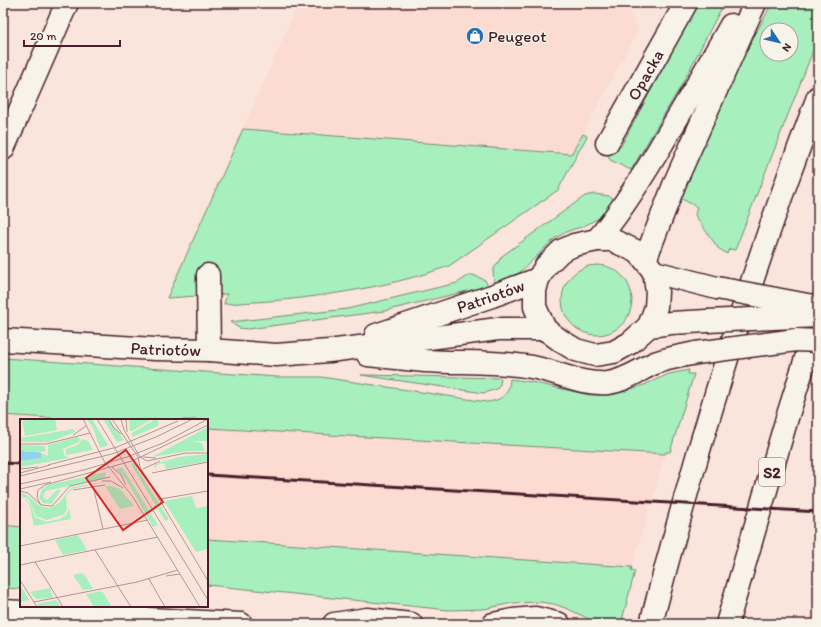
<svg xmlns="http://www.w3.org/2000/svg" width="821" height="627" font-family="Itim,sans-serif">
<rect width="100%" height="100%" fill="#f9e5db"/>
<filter id="ink" filterUnits="userSpaceOnUse"><feTurbulence type="fractalNoise" baseFrequency=".025" numOctaves="2"/><feDisplacementMap in="SourceGraphic" scale="8" xChannelSelector="R" yChannelSelector="G"/><feConvolveMatrix kernelMatrix="1 2 1 2 8 2 1 2 1" color-interpolation-filters="sRGB"/></filter>
<g filter="url(#ink)">
<g fill="#fbdbd2">
<polygon points="299,3 626,3 638,30 572,154 243,129"/>
<polygon points="3,415 81,420 21,420 21,527 3,525"/>
<polygon points="207,428 505,445 665,454 632,567 207,539"/>
</g>
<g fill="#a7f0be" stroke="#788874" fill-rule="evenodd">
<polygon points="698,3 724,3 681,86 631,170 610,160 607,153 613,143 621,146"/>
<path d="M772 3H818V38L735 250 729 249 727 254 718 248 699 221 695 215 697 207 680 198 743 57ZM767 30H791V54H767Z"/>
<path d="M243 129 571 154 583 134 587 136 558 190 449 266C405 282 356 291 309 297 281 301 252 302 224 304L227 294 167 298Z"/>
<polygon points="594,194 609,196 616,200 599,218 584,226 568,231 554,239 516,276 494,284 493,270 502,256 585,196"/>
<circle cx="597" cy="300" r="35"/>
<polygon points="470,275 473,275 485,280 488,286 384,311 248,329 239,328 230,322 347,309 457,283"/>
<path d="M3 358 277 377H321L487 402C502 400 509 395 510 379L531 382 589 395H606L620 392 644 385 669 374 689 370 688 374H694L670 452H666L665 454 207 428V420H81L3 415Z"/>
<polygon points="361,375 366,375 501,378 500,384 497,389 484,393"/>
<polygon points="3,525 21,527 21,589 3,588"/>
<polygon points="207,539 632,567 631,570 635,571 621,624 596,624 585,617 568,609 554,604 540,602 512,603 484,609 449,610 207,585"/>
</g>
<g fill="none" stroke-linecap="round" stroke-linejoin="round">
<defs>
<g id="minor">
<path id="s1" d="M607 143 686 3"/>
<polyline points="3,149 67,3"/>
<polyline points="208,275 209,350"/>
</g>
<g id="major">
<polygon points="597,240 612,240 638,252 645,260 654,272 657,292 656,307 649,326 630,343 614,352 595,355 576,350 561,341 545,329 535,307 535,291 538,279 546,266 561,251 574,245"/>
<path d="M597 240C620 213 638 184 656 154 682 111 707 68 731 25"/>
<polyline points="645,260 676,180 755,3"/>
<polyline points="654,272 717,288"/>
<polyline points="649,326 671,323 707,321"/>
<path id="s2" d="M376 335 492 296 538 279"/>
<path id="s3" d="M3 340 155 349 209 350 276 355 329 351 498 329H545"/>
<path d="M368 355C387 357 406 359 425 361 459 363 492 361 525 366 554 369 577 385 608 383 625 381 639 370 655 363 668 358 682 356 696 353"/>
<polyline points="3,611 241,624"/>
<polyline points="334,624 367,619 411,624"/>
<polyline points="493,624 513,620 535,618 559,624"/>
<path d="M651 624C697 446 752 269 818 97"/>
</g>
<polyline id="highway" points="727,624 787,418 818,320"/>
</defs>
<use href="#minor" stroke="#4a1f2b" stroke-width="25"/>
<use href="#major" stroke="#4a1f2b" stroke-width="25"/>
<use href="#highway" stroke="#4a1f2b" stroke-width="25"/>
<use href="#minor" stroke="#f7f3e8" stroke-width="22"/>
<use href="#major" stroke="#f7f3e8" stroke-width="22"/>
<use href="#highway" stroke="#f7f3e8" stroke-width="22"/>
<g stroke="#4a1f2b" stroke-width="3">
<polyline points="3,463 21,464"/>
<polyline points="207,475 818,512"/>
</g>
<defs>
<g id="major-bridge">
<polyline points="717,288 818,307"/>
<polyline points="707,321 818,316"/>
<polyline points="696,353 796,340 818,341"/>
</g>
</defs>
<use href="#major-bridge" stroke="#4a1f2b" stroke-width="25" stroke-linecap="butt"/>
<use href="#major-bridge" stroke="#f7f3e8" stroke-width="22"/>
</g>
</g>
<defs>
<symbol id="shop-disc" viewBox="-11 -11 22 22"><circle r="9.5" fill="#1f6fb2" stroke="#f7f3e8"/><path d="M-5-2.5h2.3a2.7 3.5 0 0 1 5.4 0H5L5.5 6h-11ZM-1.5-2.5h3a1.5 2.3 0 0 0-3 0Z" fill="#fff"/></symbol>
</defs>
<g fill-rule="evenodd">
<use href="#shop-disc" x="465" y="26" width="20" height="20"/>
</g>
<g text-anchor="middle" stroke-width="3" stroke-linejoin="round" paint-order="stroke">
<rect fill="#f7f3e8" stroke="#7e5f64" stroke-width="1" x="759" y="458" width="26" height="28" rx="3"/>
<g font-size="16" font-weight="bold" fill="#4a1f2b">
<text x="772" y="478">S2</text>
</g>
<g font-size="17" fill="#4a1f2b" stroke="#f7f3e8" text-anchor="start">
<text x="488" y="42">Peugeot</text>
</g>
<g font-size="17" fill="#4a1f2b" stroke="#f7f3e8">
<text dy="6" stroke="none"><textPath href="#s1" startOffset="78">Opacka</textPath></text>
<text dy="6" stroke="none"><textPath href="#s2" startOffset="121">Patriotów</textPath></text>
<text dy="6" stroke="none"><textPath href="#s3" startOffset="163">Patriotów</textPath></text>
</g>
</g>
<g transform="translate(20 419)">
<rect width="188" height="188" fill="#f9e5db"/>
<path d="M13 0H35L37 11 5 17 2 2ZM67 0H72L88 26 80 29 73 9ZM83 0H88L104 21 97 23ZM109 0H132L112 12H110ZM136 0 139 4 138 7 112 18V14ZM188 8V26L186 22H173L182 24 185 32H169L132 38ZM53 10 55 13 29 23H0V19ZM57 18 60 20 59 23 43 30 44 36 49 39 0 48V42L21 39V34L28 37V26ZM62 20 68 22 73 31 46 36V30L58 26ZM0 26 24 27 26 31 23 33 0 32ZM188 35V42L173 45 146 50 144 44 136 46V50L134 45 159 38ZM116 43 117 50 149 100 145 102 111 45ZM102 48 138 106 133 108 107 62 96 50ZM86 53 85 59 26 72 23 78 27 81 37 71H41L31 85 23 84 19 79 22 70 28 66ZM85 63 52 70 46 77 47 89 45 95 27 101 16 97 8 79 0 77V73L7 76 20 87 30 89 39 84 52 68ZM85 67H90L100 70 114 87 100 90ZM47 77 51 100 14 107 10 87 5 79 0 78H4L6 79 11 87 15 98 26 103 40 100 46 96 49 90ZM172 77 176 89 188 87V130L176 133 144 82ZM58 116 67 131 43 136 35 121ZM62 154 66 158 73 170 63 171 53 156ZM0 166 9 180V181L0 183ZM30 169 33 179 16 180 10 173ZM82 172 92 188H74L66 175ZM36 181 41 188H19L17 185Z" fill="#a7f0be"/>
<path d="M0 32 17 33 21 34V39L0 42Z" fill="#8ed3ef"/>
<path fill="none" stroke="#b39695" stroke-width="1" d="M63 0 84 42 113 78 180 188M77 0 188 181M89 0 93 8 101 15M92 0 118 38 120 48 188 162M101 0 104 11 120 38 127 42 166 34H188M106 0 107 13M53 16 66 7M0 25H26L70 14M123 38 136 39M28 46 97 28 158 2M92 48 101 56 106 66M0 50 18 48M123 50 140 42M0 54 30 46M132 54 188 43M0 57 92 35 136 18 173 0M90 58 50 67 32 87 21 86 17 79 18 71 25 66 112 42 188 6M82 62H91L103 69M0 65 64 51 107 38 143 24 188 0M73 67 83 110M0 70 31 63M53 71 85 66M0 72 8 74 21 86M140 80 188 72M0 127 128 101M75 131 111 188M15 143 43 188M0 146 138 118M146 157 160 155M129 160 145 188M0 161 17 188M14 183 117 163 158 151"/>
<path fill="#d62828" fill-opacity="0.15" stroke="#d62828" stroke-width="2" d="M106 31 143 83 103 111 66 59Z"/>
<rect width="188" height="188" fill="none" stroke="#4a1f2b" stroke-width="2"/>
</g>
<rect width="821" height="627" fill="none" stroke="#f7f3e8" stroke-width="16"/>
<rect x="8" y="8" width="805" height="611" fill="none" stroke="#4a1f2b" stroke-width="1.5" filter="url(#ink)"/>
<g transform="translate(779 42) rotate(125)"><circle r="19" fill="#f7f3e8" stroke="#b29e9c"/>
<path d="M0-3L7 15L0 10L-7 15Z" fill="#1f6fb2"/>
<text y="-6" font-size="11" font-weight="bold" text-anchor="middle" fill="#4a1f2b">N</text>
</g>
<path d="M24 40v6h96v-6" fill="none" stroke="#4a1f2b" stroke-width="2"/>
<text x="30" y="40" font-size="12" fill="#4a1f2b" stroke="#f7f3e8" stroke-width="3" paint-order="stroke">20 m</text>
</svg>
